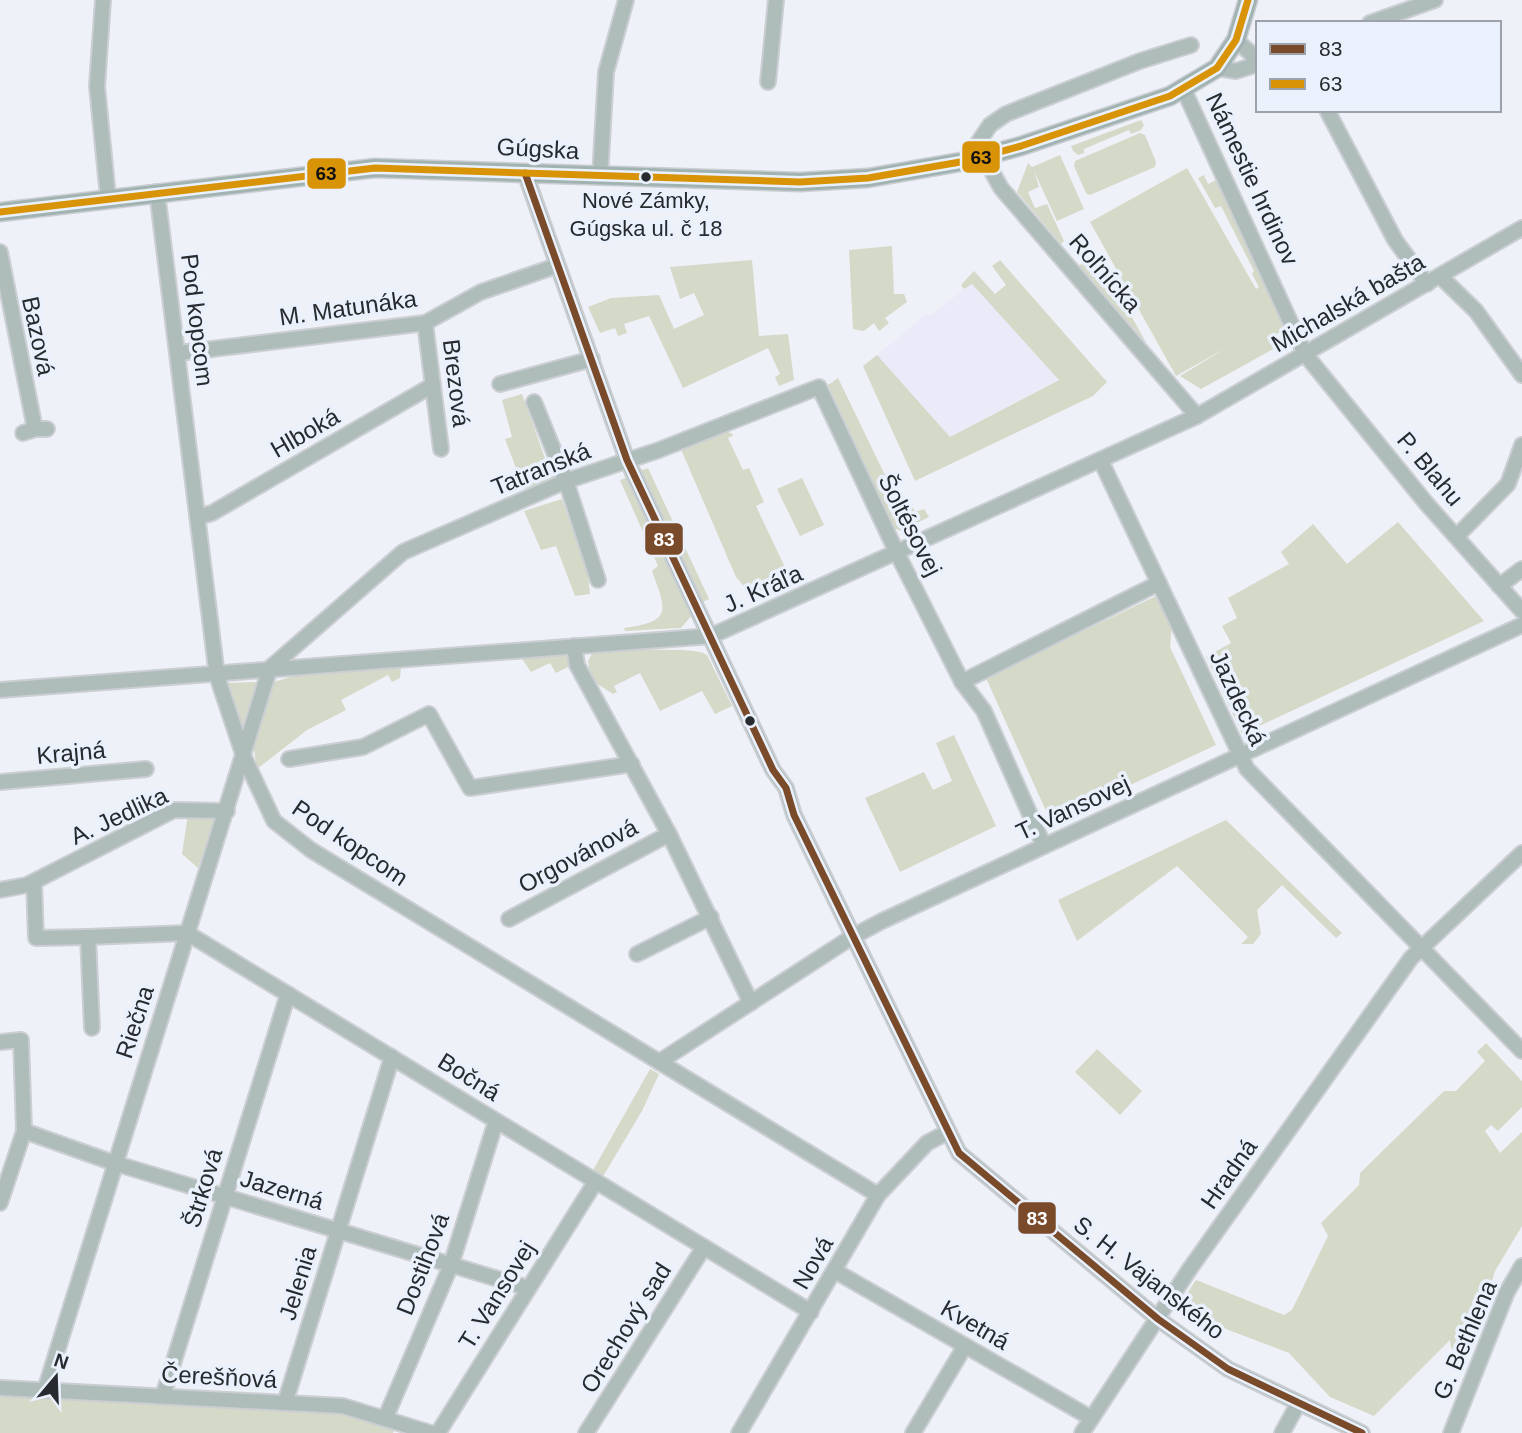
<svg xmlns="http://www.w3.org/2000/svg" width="1522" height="1433" font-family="Helvetica,sans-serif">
<rect width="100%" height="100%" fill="#eef2f8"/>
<polygon fill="#ebeaf9" points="971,283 1059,379 950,437 877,355 927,313 930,316"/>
<g fill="#d4d9c8">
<polygon points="1141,120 1144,125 1141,130 1131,134 1129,130 1084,149 1084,153 1078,155 1073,151 1071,146"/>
<polygon points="1140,133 1145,135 1156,162 1155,167 1090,195 1086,193 1074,166 1075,161"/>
<polygon points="1060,155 1084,209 1057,221 1034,171 1039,187 1028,192 1035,208 1047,204 1064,241 1061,244 1017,192 1028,163 1032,167"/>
<polygon points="1187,168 1256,289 1259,287 1252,274 1254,271 1221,206 1215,208 1198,178 1204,175 1208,184 1216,180 1286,320 1283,330 1273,336 1277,347 1201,389 1180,376 1226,348 1176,376 1090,222"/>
<polygon points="892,246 894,294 904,294 907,302 885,318 889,323 879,331 874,323 864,331 853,329 849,250"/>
<polygon points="1096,253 1098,257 1147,344 1079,266"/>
<polygon points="752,260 759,336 788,334 794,380 779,386 775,377 780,374 768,348 683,388 649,316 624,324 627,333 618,336 615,328 600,333 588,307 611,298 659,295 674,329 704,315 694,293 680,299 670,267"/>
<polygon points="1000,260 1107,382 1093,396 915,481 863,366 877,355 950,437 1059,380 972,284 964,289 961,285 974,271 995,294 1006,285 992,266"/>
<polygon points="838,378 897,500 907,496 915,512 924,509 929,517 901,531 894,528 828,385"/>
<polygon points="522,394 546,461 553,459 558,478 524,489 505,439 512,437 502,400"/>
<polygon points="723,429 734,435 728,438 743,470 749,468 764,502 756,506 791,580 757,595 748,591 736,577 680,447"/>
<polygon points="648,468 709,599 701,603 639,471"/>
<path d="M628 477 692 615 681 628 625 631 624 628C672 621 667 612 652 571L658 566 620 480Z"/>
<polygon points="802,478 824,525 800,536 777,489"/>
<polygon points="562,499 588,575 590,594 575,596 556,546 541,550 524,511"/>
<polygon points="1398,522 1484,621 1242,734 1206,657 1231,643 1222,626 1237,618 1228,598 1289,564 1281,552 1313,524 1347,564"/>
<polygon points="1158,595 1172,623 1170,647 1216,745 1051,822 986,678"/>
<path d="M638 649C655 651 696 647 707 655L732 706 715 714 702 691 660 711 640 673 614 686 617 692 613 694 591 680 588 661 593 652Z"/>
<polygon points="570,655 570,666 556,673 550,663 531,672 521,657"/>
<polygon points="401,667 400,678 392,682 388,675 341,700 346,710 307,730 257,769 253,744 274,682 296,675"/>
<polygon points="257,682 243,724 240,725 226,683"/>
<polygon points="954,735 996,826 900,872 865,798 924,772 933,790 952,781 936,743"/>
<polygon points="188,814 216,816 198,868 182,854"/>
<polygon points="1226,820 1342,933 1336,938 1282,885 1257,910 1261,934 1253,944 1241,944 1248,937 1177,866 1077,941 1058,900"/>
<polygon points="1486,1043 1522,1081 1522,1107 1498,1131 1491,1125 1485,1131 1500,1153 1522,1132 1522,1226 1495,1271 1470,1352 1459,1354 1451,1348 1450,1340 1374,1416 1330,1397 1289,1353 1176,1310 1196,1280 1284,1315 1292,1310 1328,1236 1321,1223 1359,1185 1360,1173 1444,1091 1456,1091 1485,1061 1477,1052"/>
<polygon points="1097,1049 1142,1091 1120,1115 1075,1072"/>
<polygon points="650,1069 659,1074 642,1111 602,1178 592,1172"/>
<polygon points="0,1396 340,1411 396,1426 393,1433 0,1433"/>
</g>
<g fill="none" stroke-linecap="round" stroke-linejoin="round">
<defs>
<g id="minor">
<polyline points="103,0 97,86 108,197"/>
<polyline points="1370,23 1435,0"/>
<polyline points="1236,40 1258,60"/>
<polyline points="1217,68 1236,71 1258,64"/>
<polyline points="768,82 776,0"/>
<polyline points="1183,88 1305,354 1426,503 1522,611"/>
<polyline points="1327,110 1395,240 1427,284"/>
<polyline points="984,157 1001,188 1197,416"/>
<polyline points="966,161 990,125 1006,114 1140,61 1191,45"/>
<polyline points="525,173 627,460 773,770 786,788 794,815 959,1153 1158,1319 1228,1369 1362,1433"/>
<polyline points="600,177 606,72 626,0"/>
<polyline points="157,192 217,676 244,757 274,821 311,850 878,1195"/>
<polyline points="0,252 35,429"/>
<polyline points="1440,276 1476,311 1522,375"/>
<polyline points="425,323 441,449"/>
<polyline points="179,353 425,323 481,292 556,266"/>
<polyline points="500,384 592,359"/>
<polyline points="534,402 566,481 598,580"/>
<polyline points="23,433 35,429 47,429"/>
<polyline points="1101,461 1247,769 1522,1051"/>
<polyline points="198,517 212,513 433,385"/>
<polyline points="1457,536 1508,484 1522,445"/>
<polyline points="1499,586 1522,569"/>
<polyline points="574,646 577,665 669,834 751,1003"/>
<polyline points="270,668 403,552 566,481 659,450 819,387 897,553 962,682 984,711 1044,846"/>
<polyline points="962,682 1159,583"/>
<polyline points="0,690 711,636 1197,416 1522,228"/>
<polyline points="289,759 363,747 429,714 470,788 632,764"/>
<polyline points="0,782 146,769"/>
<polyline points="34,882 36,938 88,937"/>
<polyline points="0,890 27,885 174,810 227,811"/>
<polyline points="509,919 669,834"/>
<polyline points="637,954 711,917"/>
<polyline points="92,1028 88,937 187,933 811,1312"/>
<polyline points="0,1042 21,1040 24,1131 0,1203"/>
<polyline points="659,1062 852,937 882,921 1522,625"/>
<polyline points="24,1131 114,1163 528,1288"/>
<polyline points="835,1271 1091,1418"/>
<polyline points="0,1388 343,1406 431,1433"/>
<polyline points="45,1390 270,668"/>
<polyline points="163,1396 288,994"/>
<polyline points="285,1403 392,1057"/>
<polyline points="385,1419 451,1265 496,1121"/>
<polyline points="438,1433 596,1181"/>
<polyline points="586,1433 704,1247"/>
<polyline points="739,1433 878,1195 927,1143 946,1133"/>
<polyline points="913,1433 965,1346"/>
<polyline points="1082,1433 1189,1270 1411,958 1522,853"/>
<polyline points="1282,1433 1298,1404"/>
<polyline points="1451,1433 1507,1292 1522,1266"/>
</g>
<polyline id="major" points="0,212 375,168 800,182 868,178 966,161 1021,146 1170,96 1217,68 1236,40 1248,0"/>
</defs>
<use href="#minor" stroke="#cbced3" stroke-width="18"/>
<use href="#major" stroke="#cbced3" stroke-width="21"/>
<use href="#minor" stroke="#aebcba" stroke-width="14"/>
<use href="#major" stroke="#a1b3b1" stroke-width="18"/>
<defs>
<polyline id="bus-1" points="525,173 627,460 773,770 786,788 794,815 959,1153 1158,1319 1228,1369 1362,1433"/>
<polyline id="bus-2" points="0,212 375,168 800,182 868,178 966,161 1021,146 1170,96 1217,68 1236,40 1248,0"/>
</defs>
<use href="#bus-1" stroke="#eaf1fc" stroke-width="12"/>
<use href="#bus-2" stroke="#eaf1fc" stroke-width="12"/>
<use href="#bus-1" stroke="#7a4b2a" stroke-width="7"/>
<use href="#bus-2" stroke="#d89307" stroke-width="7"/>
</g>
<g fill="#272a2e" stroke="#eaf1fc" stroke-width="2.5">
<circle cx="646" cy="177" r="6"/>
<circle cx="750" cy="721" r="6"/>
</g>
<g text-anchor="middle" stroke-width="7" stroke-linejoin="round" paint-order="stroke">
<g font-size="22" fill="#272a2e" stroke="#eaf1fc">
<text x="646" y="208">Nové Zámky,<tspan x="646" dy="28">Gúgska ul. č 18</tspan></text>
</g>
<g font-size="24" fill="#272a2e" stroke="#eaf1fc">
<text transform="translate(538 149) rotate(3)" y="8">Gúgska</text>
<text transform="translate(1252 179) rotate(65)" y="8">Námestie hrdinov</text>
<text transform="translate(1105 273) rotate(49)" y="8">Roľnícka</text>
<text transform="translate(1348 303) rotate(-30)" y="8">Michalská bašta</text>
<text transform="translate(348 308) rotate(-8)" y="8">M. Matunáka</text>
<text transform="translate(197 320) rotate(83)" y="8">Pod kopcom</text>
<text transform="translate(38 336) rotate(78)" y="8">Bazová</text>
<text transform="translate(456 383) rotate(83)" y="8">Brezová</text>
<text transform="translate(305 433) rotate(-30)" y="8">Hlboká</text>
<text transform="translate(541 469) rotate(-22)" y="8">Tatranská</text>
<text transform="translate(1430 469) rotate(50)" y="8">P. Blahu</text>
<text transform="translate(910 525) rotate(63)" y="8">Šoltésovej</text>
<text transform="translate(763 589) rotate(-24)" y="8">J. Kráľa</text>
<text transform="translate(1238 698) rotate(65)" y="8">Jazdecká</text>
<text transform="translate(71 753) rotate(-5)" y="8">Krajná</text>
<text transform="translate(1073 808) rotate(-25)" y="8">T. Vansovej</text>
<text transform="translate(119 816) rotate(-25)" y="8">A. Jedlika</text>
<text transform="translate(350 843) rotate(34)" y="8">Pod kopcom</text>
<text transform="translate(578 856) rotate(-28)" y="8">Orgovánová</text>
<text transform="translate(135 1022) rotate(-72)" y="8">Riečna</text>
<text transform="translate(469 1077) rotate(32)" y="8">Bočná</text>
<text transform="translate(1229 1174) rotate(-55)" y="8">Hradná</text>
<text transform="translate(203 1188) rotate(-73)" y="8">Štrková</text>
<text transform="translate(282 1190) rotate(17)" y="8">Jazerná</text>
<text transform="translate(813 1263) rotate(-60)" y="8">Nová</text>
<text transform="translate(423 1264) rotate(-69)" y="8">Dostihová</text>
<text transform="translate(1149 1278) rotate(38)" y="8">S. H. Vajanského</text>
<text transform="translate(298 1283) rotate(-73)" y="8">Jelenia</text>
<text transform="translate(497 1295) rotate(-58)" y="8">T. Vansovej</text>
<text transform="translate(975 1325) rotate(30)" y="8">Kvetná</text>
<text transform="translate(626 1328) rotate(-58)" y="8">Orechový sad</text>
<text transform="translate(1465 1340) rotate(-67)" y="8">G. Bethlena</text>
<text transform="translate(219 1377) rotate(3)" y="8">Čerešňová</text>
</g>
</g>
<g stroke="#eaf1fc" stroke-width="2.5">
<rect x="961" y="140" width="40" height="34" rx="7" fill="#d89307"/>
<rect x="306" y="157" width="41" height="33" rx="7" fill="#d89307"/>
<rect x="644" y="522" width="40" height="34" rx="7" fill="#7a4b2a"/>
<rect x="1017" y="1201" width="40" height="34" rx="7" fill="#7a4b2a"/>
</g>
<g font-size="19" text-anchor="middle" font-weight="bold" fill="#fff">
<text x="664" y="546">83</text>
<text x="1037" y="1225">83</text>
</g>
<g font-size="19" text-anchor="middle" font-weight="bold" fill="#111">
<text x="981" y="164">63</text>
<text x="326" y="180">63</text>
</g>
<rect x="1256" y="21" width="245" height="91" fill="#eaf1fc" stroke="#9ca1aa" stroke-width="2"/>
<rect x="1270" y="44" width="35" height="10" fill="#7a4b2a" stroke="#9ca1aa" stroke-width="2"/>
<text x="1319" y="56" font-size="21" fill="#272a2e">83</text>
<rect x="1270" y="79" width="35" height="10" fill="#d89307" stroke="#9ca1aa" stroke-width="2"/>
<text x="1319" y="91" font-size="21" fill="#272a2e">63</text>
<g transform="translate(56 1377) rotate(19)" stroke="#eaf1fc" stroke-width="5" paint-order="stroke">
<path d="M0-5L12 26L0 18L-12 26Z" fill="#272a2e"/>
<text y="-10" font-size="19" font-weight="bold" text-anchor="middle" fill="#272a2e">N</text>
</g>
</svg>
